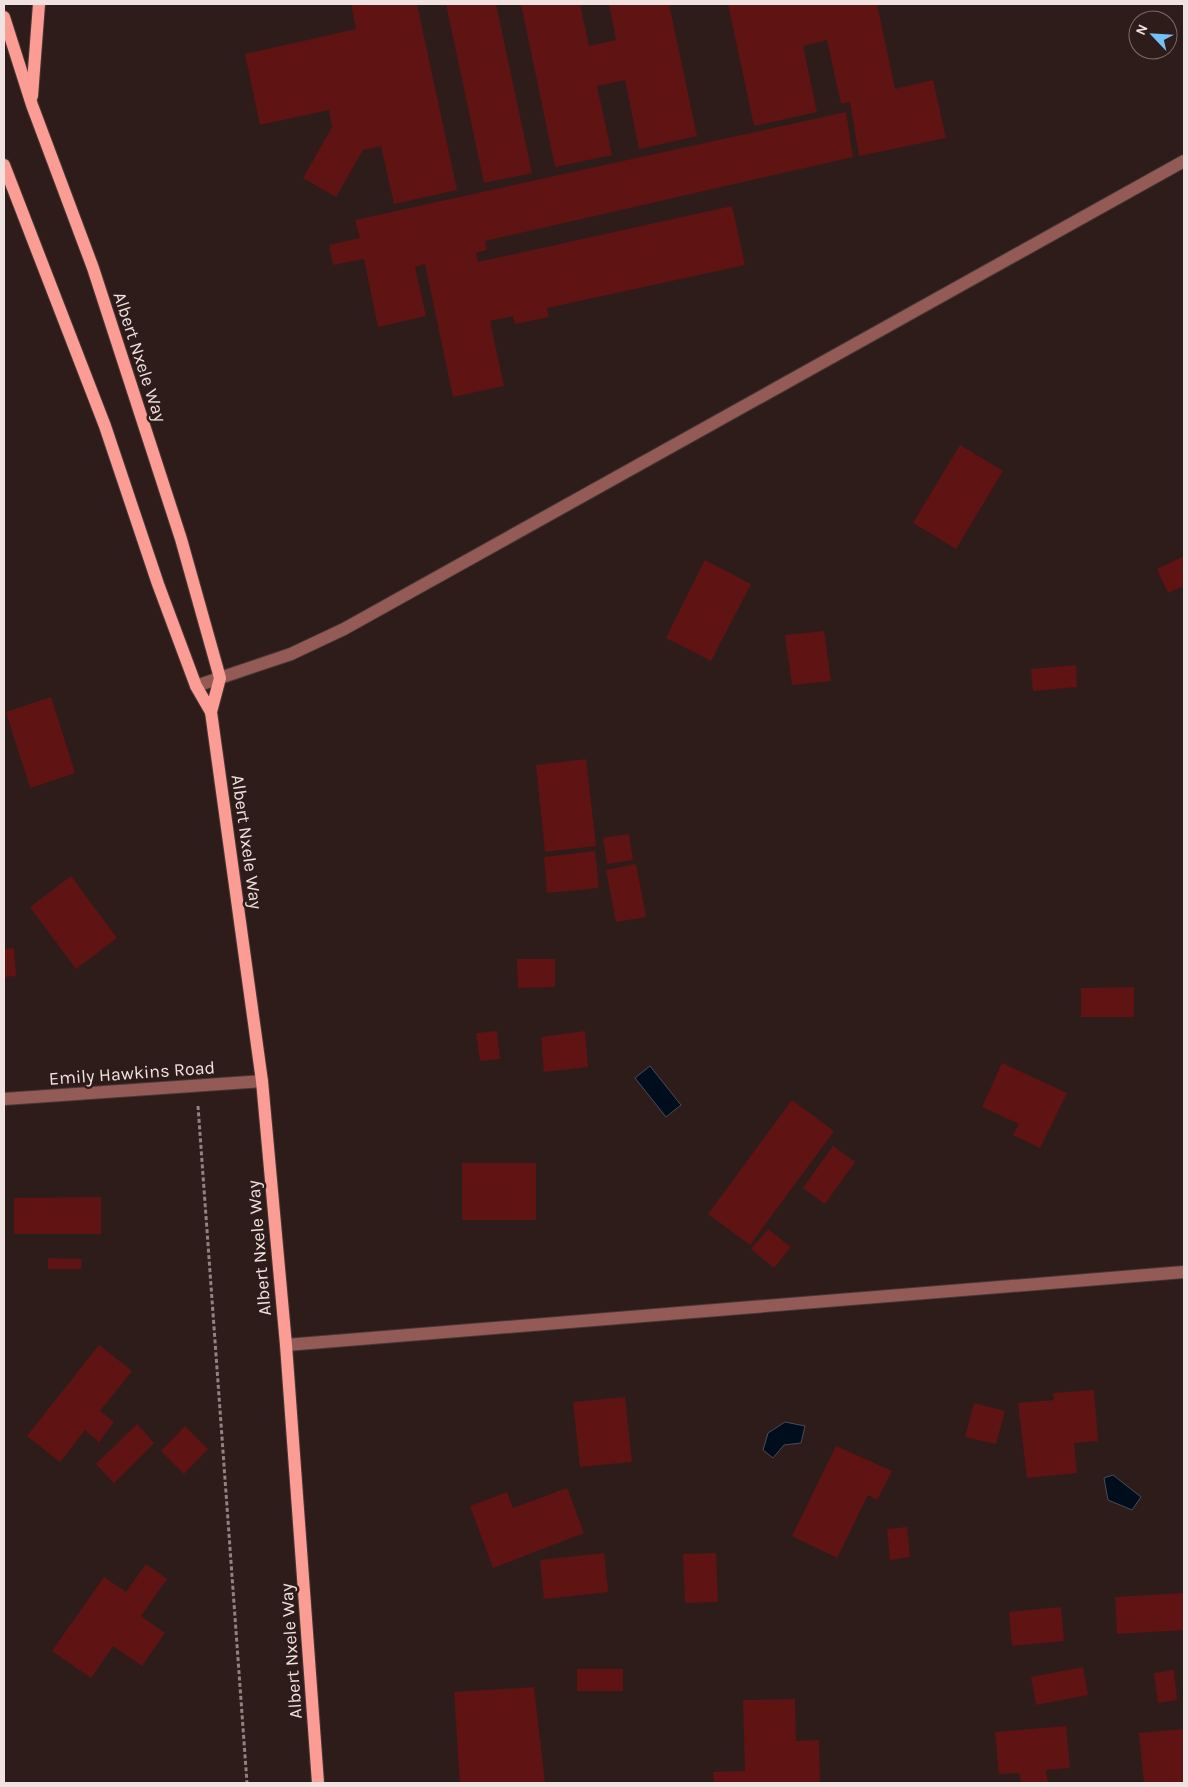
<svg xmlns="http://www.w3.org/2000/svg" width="1188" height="1787" font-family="Karla,sans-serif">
<rect width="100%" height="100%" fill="#2e1c1a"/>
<g fill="#000d1c" stroke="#484d57">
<polygon points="650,1066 681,1105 666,1117 635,1078"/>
<polygon points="785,1422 805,1426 801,1443 784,1445 773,1458 763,1450 768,1433"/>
<polygon points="1113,1475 1141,1497 1132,1510 1108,1500 1104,1478"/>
</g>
<g fill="#5f1313">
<polygon points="351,4 417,4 457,190 394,204 381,146 363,150 336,197 303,178 332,127 329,110 260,125 245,54 356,29"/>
<polygon points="446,4 496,4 532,173 484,183"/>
<polygon points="521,4 580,4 589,46 616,40 609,4 669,4 697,136 639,149 625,80 597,86 612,155 555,167"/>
<polygon points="728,4 877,4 895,89 933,80 946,138 859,156 850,102 841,104 827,40 803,46 817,112 754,126"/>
<polygon points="846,112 853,157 485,241 487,250 476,253 478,262 732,206 745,265 547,308 549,317 515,324 513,316 490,321 504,386 453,397 425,264 415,267 426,316 378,327 364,259 333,265 329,245 360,238 355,220"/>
<polygon points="960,445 1003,471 956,549 913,523"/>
<polygon points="1184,556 1184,586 1168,593 1157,569"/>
<polygon points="705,560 751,584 711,661 666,638"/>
<polygon points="824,631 831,681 792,685 785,635"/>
<polygon points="1076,665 1077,687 1033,691 1031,669"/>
<polygon points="51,697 75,773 30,788 6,712"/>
<polygon points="586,759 596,846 545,852 536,765"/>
<polygon points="629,834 633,860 607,864 603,838"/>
<polygon points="595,851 599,888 547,893 544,857"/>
<polygon points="636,864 646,917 616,922 606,870"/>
<polygon points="71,876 117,938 76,969 30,907"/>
<polygon points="14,948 16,976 4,977 4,949"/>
<polygon points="517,959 555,959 555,987 518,988"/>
<polygon points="1134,987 1134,1017 1081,1017 1081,988"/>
<polygon points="497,1031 500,1059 480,1061 476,1033"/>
<polygon points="585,1031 588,1067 544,1072 541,1037"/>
<polygon points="1002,1063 1067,1093 1040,1148 1013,1135 1019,1124 982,1107"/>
<polygon points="792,1100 834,1131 750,1245 708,1214"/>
<polygon points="833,1146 855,1162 825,1204 803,1188"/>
<rect x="462" y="1163" width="74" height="57"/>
<polygon points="101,1197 101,1234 14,1234 14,1198"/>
<polygon points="768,1229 791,1247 774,1268 751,1249"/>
<polygon points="48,1258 82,1259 81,1269 48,1269"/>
<polygon points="99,1345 132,1371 100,1411 114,1422 99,1442 85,1430 60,1462 27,1436"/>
<polygon points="1094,1390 1098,1441 1074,1443 1077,1473 1027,1478 1018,1403 1054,1400 1053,1393"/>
<polygon points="625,1397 632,1462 580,1467 573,1402"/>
<polygon points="974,1403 1005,1411 996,1444 965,1437"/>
<polygon points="137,1424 154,1443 114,1483 96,1464"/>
<polygon points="185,1426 208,1449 184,1474 161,1451"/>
<polygon points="836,1446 892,1471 877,1500 868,1495 837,1558 792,1536"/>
<polygon points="567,1488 584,1533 493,1568 470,1506 507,1492 513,1508"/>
<polygon points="907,1527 910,1557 890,1560 887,1529"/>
<polygon points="604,1553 608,1592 544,1599 540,1560"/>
<polygon points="716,1553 718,1602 685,1603 683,1554"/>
<polygon points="146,1564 167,1579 141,1616 165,1633 142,1666 113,1646 91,1678 52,1651 104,1577 126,1592"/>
<polygon points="1184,1593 1184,1630 1117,1634 1115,1597"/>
<polygon points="1061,1607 1064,1641 1012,1646 1009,1612"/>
<polygon points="1083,1667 1088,1695 1036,1705 1031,1677"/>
<rect x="577" y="1669" width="46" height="22"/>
<polygon points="1174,1670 1177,1700 1158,1703 1154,1673"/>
<polygon points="534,1687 545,1783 460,1783 454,1692"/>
<polygon points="795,1699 796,1741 819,1740 820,1783 714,1783 713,1772 745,1771 743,1700"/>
<polygon points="1066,1726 1070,1768 1046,1770 1048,1783 1021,1783 1019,1773 999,1774 995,1732"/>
<polygon points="1184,1729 1184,1783 1144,1783 1139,1733"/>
</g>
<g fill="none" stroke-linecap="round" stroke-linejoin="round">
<defs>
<g id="minor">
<polyline points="196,686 291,654 344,629 1184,161"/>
<polyline points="4,1099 262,1081"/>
<polyline points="286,1345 1184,1272"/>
</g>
<g id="major">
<polyline points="4,17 32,105 93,268 181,539 220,678 211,712 262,1081 286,1345 318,1783"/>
<polyline points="32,96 39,4"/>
<polyline points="4,165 105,426 158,584 196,686 211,712"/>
</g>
</defs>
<use href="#minor" stroke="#493836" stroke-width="14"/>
<use href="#major" stroke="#493836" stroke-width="14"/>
<polyline stroke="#928281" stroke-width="3" stroke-dasharray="4 2.5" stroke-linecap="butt" points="198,1106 247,1783"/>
<use href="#minor" stroke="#945b56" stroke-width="12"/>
<use href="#major" stroke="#fb9d94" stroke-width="12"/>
</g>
<g text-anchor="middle" stroke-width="5" stroke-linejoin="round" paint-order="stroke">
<g font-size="18" fill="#efe2e1" stroke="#2e1c1a">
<text transform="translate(140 357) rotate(72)" y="6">Albert Nxele Way</text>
<text transform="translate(247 842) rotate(82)" y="6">Albert Nxele Way</text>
<text transform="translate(132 1073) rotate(-4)" y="6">Emily Hawkins Road</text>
<text transform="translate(259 1248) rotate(-95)" y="6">Albert Nxele Way</text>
<text transform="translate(291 1651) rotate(-94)" y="6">Albert Nxele Way</text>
</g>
</g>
<rect width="1188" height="1787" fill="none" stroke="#efe2e1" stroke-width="10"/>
<g transform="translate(1153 35) rotate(295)"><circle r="24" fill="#2e1c1a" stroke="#7b6b6a"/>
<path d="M0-4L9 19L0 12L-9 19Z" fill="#73c1f5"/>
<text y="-8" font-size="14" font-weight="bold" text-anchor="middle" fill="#efe2e1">N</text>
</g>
</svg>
